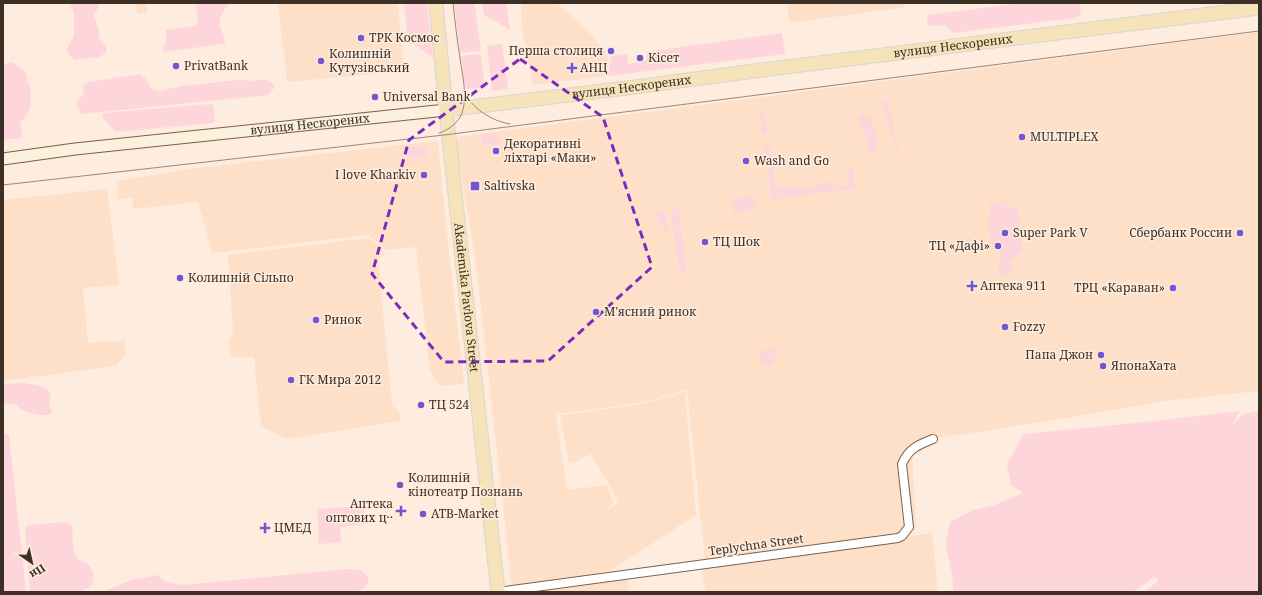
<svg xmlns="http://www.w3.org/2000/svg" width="1262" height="595" font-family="'Noto Serif',serif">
<rect width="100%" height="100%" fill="#feecde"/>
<g fill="#fee0c9">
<polygon points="136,3 146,3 147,13 137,14"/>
<polygon points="278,3 398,3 404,71 287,82"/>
<polygon points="521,3 557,3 593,36 609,58 605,76 533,85 522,30"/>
<polygon points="787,3 902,3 906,7 789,23"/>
<polygon points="1259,32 1259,391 1164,401 1079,416 933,439 912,449 916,530 705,561 687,390 640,403 556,414 567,490 607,485 613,503 601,515 619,502 591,454 569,464 560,415 637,405 685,392 696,515 612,570 581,577 512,588 476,264 455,137"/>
<polygon points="438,141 446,226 464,384 440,386 430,371 416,247 387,250 368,235 212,253 198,202 133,209 132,198 118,199 117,181 196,168"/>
<polygon points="107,189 119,285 83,288 88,343 125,340 125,355 116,366 3,381 3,200"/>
<polygon points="368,238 382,247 384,256 378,258 392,405 399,412 401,421 285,439 262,426 260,418 254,357 231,357 228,342 233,332 228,255"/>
<polygon points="932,533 938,592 706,592 700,566"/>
<polygon points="627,577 629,592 519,592"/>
</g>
<g fill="#fed5db">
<polygon points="68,3 100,3 94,16 99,30 99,39 106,47 106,53 99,57 75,60 70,56 67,50 69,44 74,36 74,11"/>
<path d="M196 3H230C224 9 218 18 220 27 222 33 225 35 225 43L222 44 164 52 163 49 166 41V30L196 26 198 20Z"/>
<polygon points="404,3 427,3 433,58 408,40"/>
<polygon points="454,3 473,3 475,7 481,51 460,53"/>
<polygon points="482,3 506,3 510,30 484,15"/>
<path d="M1022 3H1080L1081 10 1079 16 1074 18 953 33 945 25 931 26C926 22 926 21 928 15Z"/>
<polygon points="782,33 785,54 608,76 611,56 627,54 628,64 647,60 646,52"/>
<polygon points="502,44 508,89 492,91 487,46"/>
<polygon points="481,54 485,88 467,89 464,83 460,56"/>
<polygon points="12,62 25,71 31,91 31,104 27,115 20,123 22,138 3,140 3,64"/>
<polygon points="140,74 146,79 151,89 160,91 182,86 239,80 252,81 266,79 271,82 275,87 268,95 81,114 76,104 83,94 84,84 89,82"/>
<polygon points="884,99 887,101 899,150 897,150 882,103"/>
<polygon points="210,104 213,105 215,121 212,123 116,132 102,117 103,113"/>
<polygon points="762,108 764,110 768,133 762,134 759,109"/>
<path d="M859 115 869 117C873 121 878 140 877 146 875 150 872 151 869 152L865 131 860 130Z"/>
<polygon points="498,133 499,143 482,145 481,135"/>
<polygon points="764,145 770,145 775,185 776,187 793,186 794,190 816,188 816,183 832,182 835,188 848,186 848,174 852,168 855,188 772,200"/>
<polygon points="426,146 428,156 408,159 404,148"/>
<path d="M752 196 754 198 756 203C753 212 743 212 734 213L732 199Z"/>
<polygon points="1006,201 1007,207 1009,209 1017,208 1023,252 1018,253 1018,256 1009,264 1014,273 999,276 997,263 1001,261 999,249 997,247 992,248 988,219 991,219 989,203"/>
<polygon points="680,208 679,215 687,275 679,269 671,214 673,209"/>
<polygon points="664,211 670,236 653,214"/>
<polygon points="775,348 775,362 771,366 762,365 759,351"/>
<path d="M25 383C39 386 56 385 49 405L52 412 49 415C38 416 22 412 15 404L3 403V384Z"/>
<polygon points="1240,411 1232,425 1244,414 1259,411 1259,592 1144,592 1158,581 1155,576 1133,592 953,592 952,574 946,545 950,522 973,510 992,506 1023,493 1011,485 1007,464 1024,434 1156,421"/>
<polygon points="3,432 9,435 26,592 3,592"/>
<polygon points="363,506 365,524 340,527 341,542 319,544 317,509"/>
<path d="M66 522 72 526C73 534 72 546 75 554 77 560 83 561 87 564 95 569 95 579 91 586L80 592H30L25 529 28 525Z"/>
<polygon points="349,569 361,570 368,577 368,583 363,589 352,592 102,592 131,580 157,575 165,582 182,585"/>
</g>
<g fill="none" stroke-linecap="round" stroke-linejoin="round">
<defs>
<path id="minor" d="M498 592 898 538 902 536 909 527 902 464C909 448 918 445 933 439"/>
<g id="secondary">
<path id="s1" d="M3 159 75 149 446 110"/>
</g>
<g id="primary">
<path id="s2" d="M436 3 446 110 498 592"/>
<path id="s3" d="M446 110 635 87 762 70 1259 8"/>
</g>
</defs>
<use href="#minor" stroke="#795f4a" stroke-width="10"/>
<use href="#secondary" stroke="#795f4a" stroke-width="13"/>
<use href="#primary" stroke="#d8d5d4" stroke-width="15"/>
<use href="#minor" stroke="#fff" stroke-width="8"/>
<use href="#secondary" stroke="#fbf1dc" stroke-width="11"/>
<use href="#primary" stroke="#f7e3b9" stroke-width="13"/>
<g stroke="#97887c" stroke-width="1">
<path d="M463 91C472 108 491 121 510 124"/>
<path d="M439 133C449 130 458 123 462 113 468 96 462 75 460 58 457 40 455 21 453 3"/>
<polyline points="3,185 444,135 1259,31"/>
</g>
</g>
<path fill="none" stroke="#7b2cbf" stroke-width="3" stroke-dasharray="8 5" stroke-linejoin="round" d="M520 59 603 117 652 267 548 361 444 362 372 274 409 140Z"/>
<g fill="#7255cf" stroke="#feecde" stroke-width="1.5">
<circle cx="361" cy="38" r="4"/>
<circle cx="611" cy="51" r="4"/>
<circle cx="640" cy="58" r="4"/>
<circle cx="321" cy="61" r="4"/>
<circle cx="176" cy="66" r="4"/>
<path d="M570 62h4v4h4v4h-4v4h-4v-4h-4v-4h4z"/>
<circle cx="375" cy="97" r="4"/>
<circle cx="1022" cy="137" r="4"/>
<circle cx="496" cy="151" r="4"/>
<circle cx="746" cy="161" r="4"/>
<circle cx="424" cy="175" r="4"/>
<rect x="470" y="181" width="10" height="10" rx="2"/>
<circle cx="1005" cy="233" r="4"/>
<circle cx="1240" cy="233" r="4"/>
<circle cx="705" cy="242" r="4"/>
<circle cx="998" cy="246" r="4"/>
<circle cx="180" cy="278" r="4"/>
<path d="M970 280h4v4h4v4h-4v4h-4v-4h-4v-4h4z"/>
<circle cx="1173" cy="288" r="4"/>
<circle cx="596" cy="312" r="4"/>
<circle cx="316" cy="320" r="4"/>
<circle cx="1005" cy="327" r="4"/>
<circle cx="1101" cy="355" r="4"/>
<circle cx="1103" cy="366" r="4"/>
<circle cx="291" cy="380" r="4"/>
<circle cx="421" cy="405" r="4"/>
<circle cx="400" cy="485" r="4"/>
<path d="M399 505h4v4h4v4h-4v4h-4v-4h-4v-4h4z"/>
<circle cx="423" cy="514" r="4"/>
<path d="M263 522h4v4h4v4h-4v4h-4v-4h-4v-4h4z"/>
</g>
<g text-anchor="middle" stroke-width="3" stroke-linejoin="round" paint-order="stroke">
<g font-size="12" fill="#3b2f26" stroke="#feecde" text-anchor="start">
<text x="369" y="42">ТРК Космос</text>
<text x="603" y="55" text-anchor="end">Перша столиця</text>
<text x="329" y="58">Колишній<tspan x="329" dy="14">Кутузівський</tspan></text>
<text x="648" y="62">Кісет</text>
<text x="184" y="70">PrivatBank</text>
<text x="580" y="72">АНЦ</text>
<text x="383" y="101">Universal Bank</text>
<text x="1030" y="141">MULTIPLEX</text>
<text x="504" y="148">Декоративні<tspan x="504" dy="14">ліхтарі «Маки»</tspan></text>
<text x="754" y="165">Wash and Go</text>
<text x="416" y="179" text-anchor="end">I love Kharkiv</text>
<text x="484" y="190">Saltivska</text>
<text x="1013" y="237">Super Park V</text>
<text x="1232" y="237" text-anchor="end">Сбербанк России</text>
<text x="713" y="246">ТЦ Шок</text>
<text x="990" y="250" text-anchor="end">ТЦ «Дафі»</text>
<text x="188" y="282">Колишній Сільпо</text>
<text x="980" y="290">Аптека 911</text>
<text x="1165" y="292" text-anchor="end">ТРЦ «Караван»</text>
<text x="604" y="316">М'ясний ринок</text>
<text x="324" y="324">Ринок</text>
<text x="1013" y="331">Fozzy</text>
<text x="1093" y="359" text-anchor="end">Папа Джон</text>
<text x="1111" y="370">ЯпонаХата</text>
<text x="299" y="384">ГК Мира 2012</text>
<text x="429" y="409">ТЦ 524</text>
<text x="408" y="482">Колишній<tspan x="408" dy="14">кінотеатр Познань</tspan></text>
<text x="393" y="508" text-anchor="end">Аптека<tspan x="393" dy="14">оптових ц‥</tspan></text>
<text x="431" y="518">ATB-Market</text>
<text x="274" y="532">ЦМЕД</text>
</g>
<g font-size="12" fill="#3b2f26" stroke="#feecde">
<text dy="4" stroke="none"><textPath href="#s3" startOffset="511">вулиця Нескорених</textPath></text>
<text dy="4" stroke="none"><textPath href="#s3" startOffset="187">вулиця Нескорених</textPath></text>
<text dy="4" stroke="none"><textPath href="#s1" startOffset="309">вулиця Нескорених</textPath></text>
<text dy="4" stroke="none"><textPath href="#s2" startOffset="296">Akademika Pavlova Street</textPath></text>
<text transform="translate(756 545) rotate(-8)" y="4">Teplychna Street</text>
</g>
</g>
<rect width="1262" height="595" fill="none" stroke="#3b2f26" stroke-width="8"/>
<g transform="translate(32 563) rotate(146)" stroke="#feecde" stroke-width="3" paint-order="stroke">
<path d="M0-3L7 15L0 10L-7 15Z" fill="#3b2f26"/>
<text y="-6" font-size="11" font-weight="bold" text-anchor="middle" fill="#3b2f26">Пн</text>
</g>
</svg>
